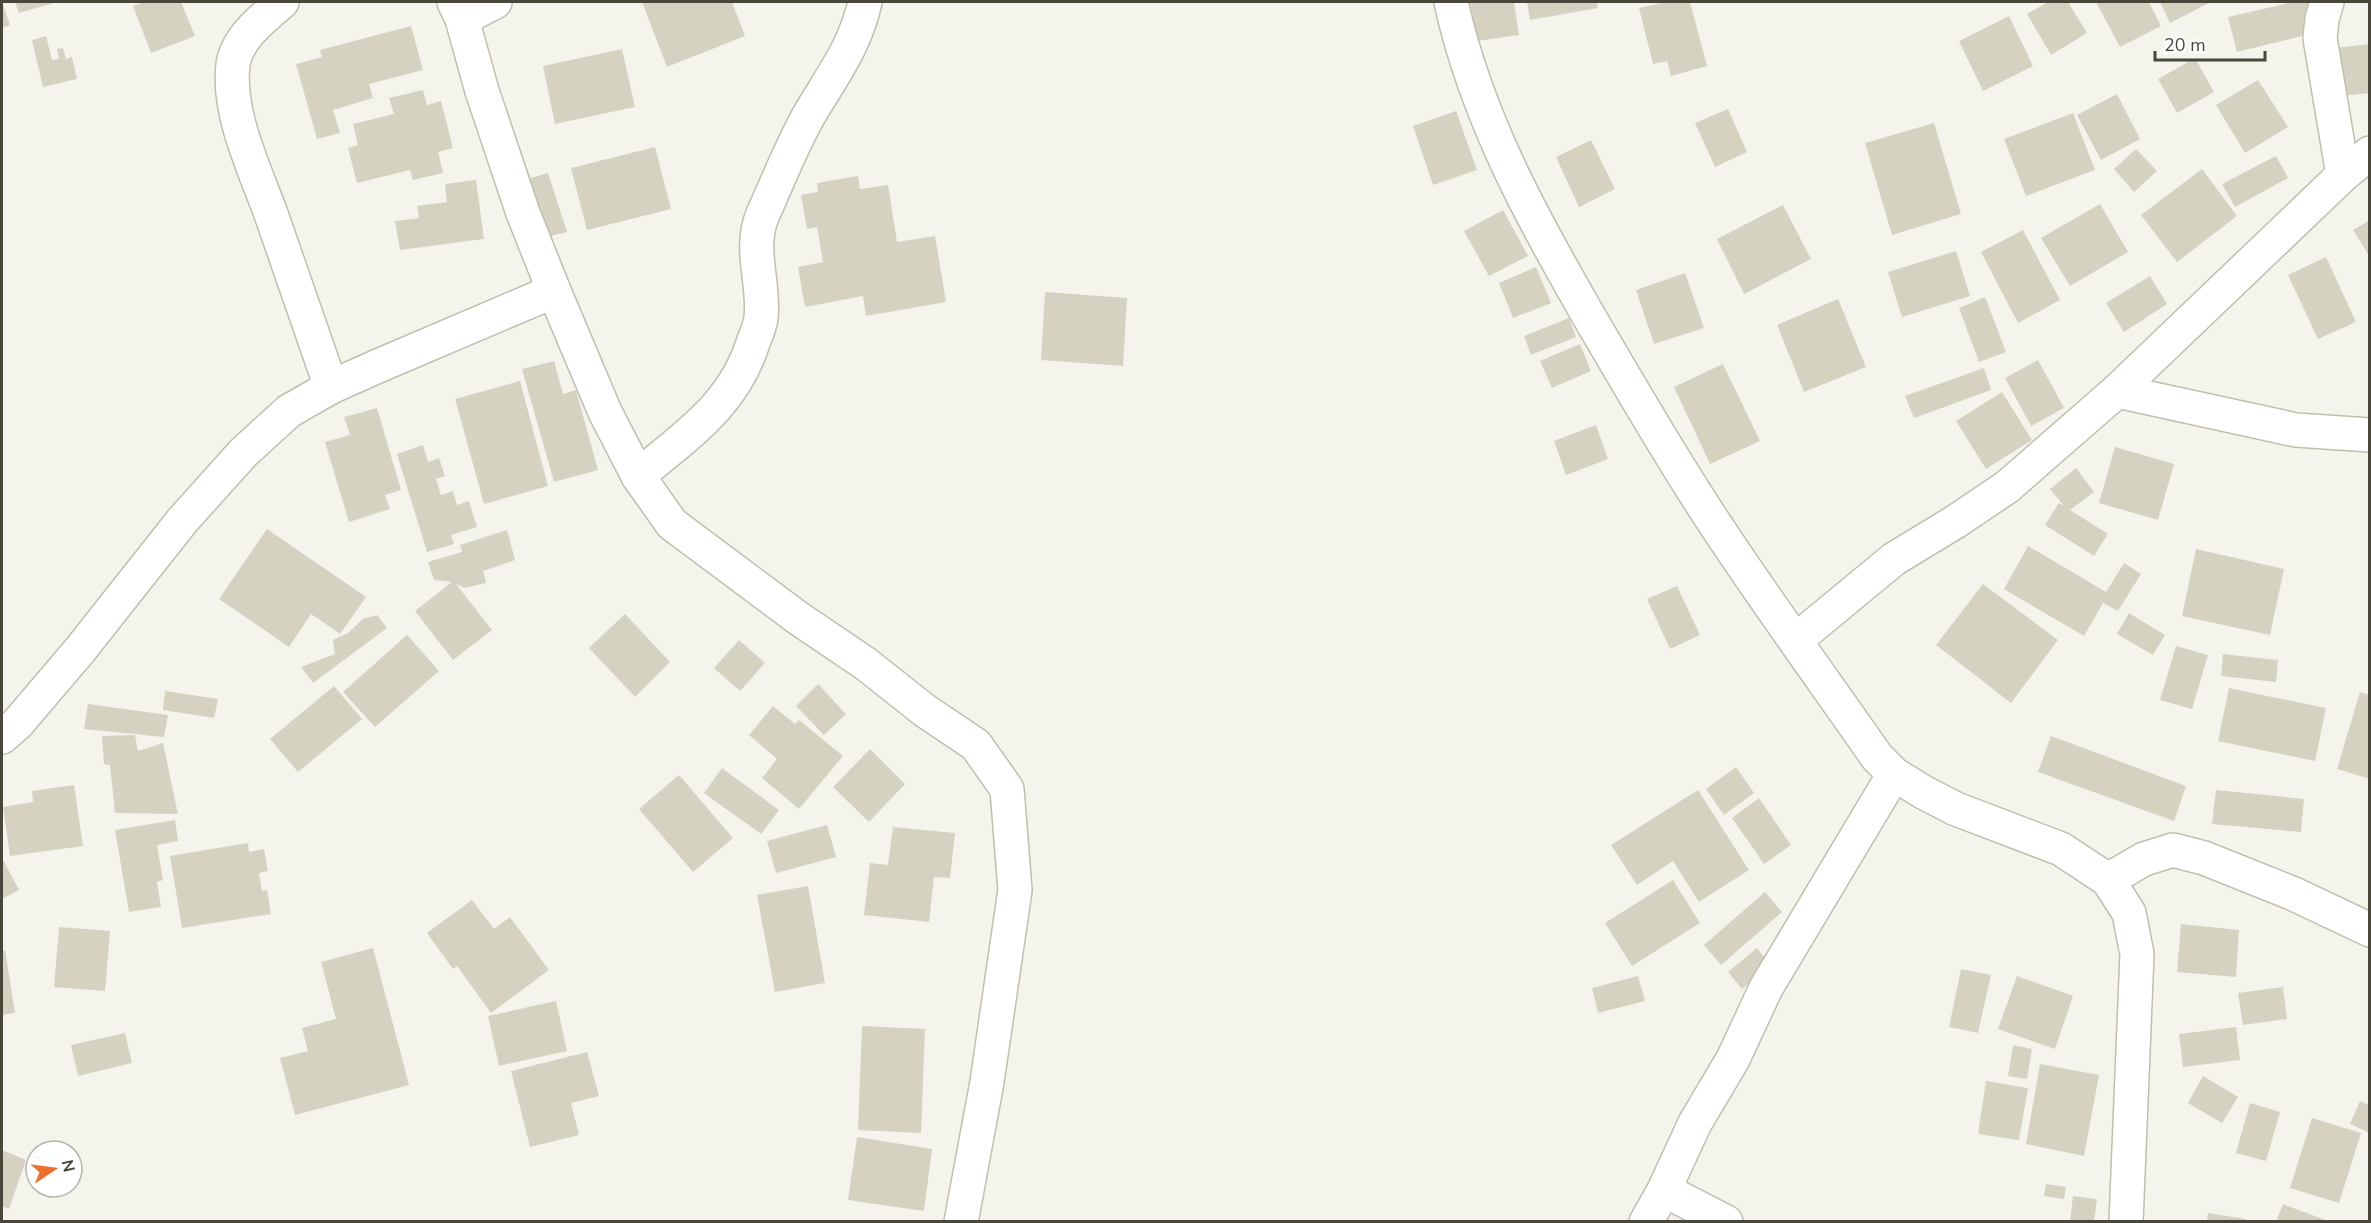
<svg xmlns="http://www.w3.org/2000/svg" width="2371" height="1223" font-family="'Nunito Sans',sans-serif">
<rect width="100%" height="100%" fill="#f5f4ec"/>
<g fill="#d6d2c2">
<polygon points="2,2 10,25 2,28"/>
<polygon points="15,2 57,2 19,13"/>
<polygon points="144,2 181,2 195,36 151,53 133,6"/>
<polygon points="642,2 732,2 745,36 667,67"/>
<polygon points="1470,2 1514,2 1519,35 1477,41"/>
<polygon points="1527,2 1597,2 1598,8 1530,20"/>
<polygon points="1666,2 1690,2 1707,66 1671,76 1667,61 1653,64 1639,8"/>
<polygon points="2048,2 2068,2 2087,33 2051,55 2027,14"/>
<polygon points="2096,2 2149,2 2161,26 2120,47"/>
<polygon points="2160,2 2211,2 2170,23"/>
<polygon points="2293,2 2311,2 2318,32 2237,52 2228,17"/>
<polygon points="2009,16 2033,66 1983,91 1959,41"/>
<polygon points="411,26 423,70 369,84 373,98 333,110 340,133 317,139 296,64 322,57 320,50"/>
<polygon points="46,36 52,60 59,59 57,49 63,48 66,59 72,57 77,79 43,87 32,40"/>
<polygon points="2370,44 2370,93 2341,96 2334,48"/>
<polygon points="622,49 635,107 555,124 543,66"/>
<polygon points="2195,58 2214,92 2177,113 2158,79"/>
<polygon points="2258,80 2288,127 2245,153 2216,105"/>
<polygon points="423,90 427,105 441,101 453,148 438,152 443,173 413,180 410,170 357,183 348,148 358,145 353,124 394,114 389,98"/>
<polygon points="2117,94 2140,139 2101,160 2077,115"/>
<polygon points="1728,109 1747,152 1715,167 1695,123"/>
<polygon points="1456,111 1477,170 1433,185 1413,126"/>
<polygon points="2073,113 2095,170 2026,196 2004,139"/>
<polygon points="1934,123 1961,214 1892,235 1865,143"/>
<polygon points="1591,140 1615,189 1579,207 1556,157"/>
<polygon points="655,147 671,209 587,230 571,168"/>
<polygon points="2136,149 2157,171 2134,192 2114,169"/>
<polygon points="2276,156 2288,178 2235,207 2222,184"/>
<polygon points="2202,169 2237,216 2177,262 2141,215"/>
<polygon points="548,173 567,232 542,238 524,180"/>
<polygon points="858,176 860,189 888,185 897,242 935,236 946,302 866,316 863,296 805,307 798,267 823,262 817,227 807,229 801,195 818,192 817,183"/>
<polygon points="476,180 484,239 400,250 395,221 419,218 417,206 447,202 445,184"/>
<polygon points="2100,204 2128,252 2070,286 2041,238"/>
<polygon points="1783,205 1811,259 1744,294 1717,239"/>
<polygon points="1503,210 1528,256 1489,276 1464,231"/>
<polygon points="2370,220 2370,257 2353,230"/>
<polygon points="2023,230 2060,300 2018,323 1981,252"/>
<polygon points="1956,251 1970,296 1902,317 1888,272"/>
<polygon points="2326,257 2356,322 2318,339 2288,275"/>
<polygon points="1536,267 1551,303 1513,318 1499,283"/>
<polygon points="1685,273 1704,328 1654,344 1636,290"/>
<polygon points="2150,276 2167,304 2124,332 2106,303"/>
<polygon points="1045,292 1127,298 1123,366 1041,360"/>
<polygon points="1985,297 2006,352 1979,362 1959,308"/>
<polygon points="1838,299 1866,367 1804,392 1777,325"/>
<polygon points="1569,318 1576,337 1531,355 1524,336"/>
<polygon points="1580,344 1591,371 1552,388 1540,361"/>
<polygon points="2038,360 2064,408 2031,426 2005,378"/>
<polygon points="554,361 563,394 576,390 598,470 554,482 522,369"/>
<polygon points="1723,364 1760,441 1710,464 1674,387"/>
<polygon points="1984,368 1991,390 1914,418 1905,396"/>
<polygon points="520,381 548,486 484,504 455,399"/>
<polygon points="2002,392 2032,440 1986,469 1956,421"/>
<polygon points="377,408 401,490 385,495 390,509 349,522 325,442 350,435 344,417"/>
<polygon points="1596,425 1608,459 1566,475 1554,441"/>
<polygon points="423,445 428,462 439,458 445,476 436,479 441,495 453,491 457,505 469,501 477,527 451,535 454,544 427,552 397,454"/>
<polygon points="2115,447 2174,464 2158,520 2099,503"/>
<polygon points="2076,468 2094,492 2070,510 2108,534 2094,556 2045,525 2059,503 2064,506 2050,489"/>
<polygon points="267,529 366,597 340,634 311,614 289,647 219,599"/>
<polygon points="507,530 515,560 483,571 486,583 465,588 456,584 492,630 453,660 415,611 452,582 434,580 428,562 462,552 460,545"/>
<polygon points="2028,546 2106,592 2124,563 2141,574 2118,611 2103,603 2084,636 2004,589"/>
<polygon points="2196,549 2284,569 2270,635 2182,616"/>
<polygon points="1983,584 2058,640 2011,703 1936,645"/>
<polygon points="1677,586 1700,635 1670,649 1647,599"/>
<polygon points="2129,613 2165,635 2153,655 2117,634"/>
<polygon points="625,614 670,662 635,697 589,648"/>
<polygon points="377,615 387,628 313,683 301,667 335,654 333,640 348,633 363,619"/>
<polygon points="407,635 439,671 375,727 343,692"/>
<polygon points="739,640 765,663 740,691 714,668"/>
<polygon points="2176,646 2208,655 2192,709 2160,700"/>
<polygon points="2223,654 2278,660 2276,682 2221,676"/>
<polygon points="818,684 846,714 824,735 796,706"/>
<polygon points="334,686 362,719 298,772 270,739"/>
<polygon points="2229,688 2326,708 2315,761 2218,741"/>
<polygon points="165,691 218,699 214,718 163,710"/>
<polygon points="2360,692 2370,695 2370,779 2337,769"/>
<polygon points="88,704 168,715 164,737 84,729"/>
<polygon points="773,706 795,724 799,720 843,756 799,809 762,778 777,759 749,735"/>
<polygon points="135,735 138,751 163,743 178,814 115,813 110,765 104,764 102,736"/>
<polygon points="2051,736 2186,786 2174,821 2038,772"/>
<polygon points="870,749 905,784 869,822 833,787"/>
<polygon points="1736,767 1754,793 1724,815 1706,789"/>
<polygon points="722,768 779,810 761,834 704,793"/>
<polygon points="679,775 733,838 693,872 639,809"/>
<polygon points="74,785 83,846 10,856 3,807 33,802 32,791"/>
<polygon points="1698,790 1749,870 1699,902 1673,861 1637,885 1611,845"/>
<polygon points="2216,790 2304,799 2301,832 2212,824"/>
<polygon points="1759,798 1791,845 1764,864 1732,818"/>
<polygon points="175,820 178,841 157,845 163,880 157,882 161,907 129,912 115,830"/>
<polygon points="827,825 836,857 776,873 767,841"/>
<polygon points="893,827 955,833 950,878 934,877 929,922 864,915 870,863 888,865"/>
<polygon points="248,843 249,852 264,849 268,871 259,873 262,891 267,890 271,914 182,928 170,856"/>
<polygon points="2,858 19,890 2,899"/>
<polygon points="1673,880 1700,923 1632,966 1605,923"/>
<polygon points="808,886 825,983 775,992 757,895"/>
<polygon points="1765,892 1782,912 1721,965 1704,945"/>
<polygon points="472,900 494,929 510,917 549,970 491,1013 457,966 453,969 427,933"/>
<polygon points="2181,924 2239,930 2236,977 2177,972"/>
<polygon points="59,927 110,931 105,991 54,987"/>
<polygon points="373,948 409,1085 295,1115 280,1058 308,1051 302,1028 336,1019 321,962"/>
<polygon points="1757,948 1771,966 1742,989 1728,972"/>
<polygon points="5,950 15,1013 2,1015 2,951"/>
<polygon points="1961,969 1991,975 1978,1033 1949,1027"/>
<polygon points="1638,976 1645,1001 1598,1013 1592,988"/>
<polygon points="2017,976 2073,996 2055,1049 1998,1029"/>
<polygon points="2283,987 2287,1019 2243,1025 2238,993"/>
<polygon points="556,1001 567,1051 499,1066 488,1016"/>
<polygon points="862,1026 925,1029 921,1133 858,1130"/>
<polygon points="2236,1027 2240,1060 2183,1067 2179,1034"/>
<polygon points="125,1033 132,1063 78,1076 71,1045"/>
<polygon points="2013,1045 2032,1049 2027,1079 2008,1076"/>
<polygon points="587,1052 599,1096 571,1103 579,1135 530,1147 511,1071"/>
<polygon points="2040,1064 2099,1075 2084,1156 2026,1144"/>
<polygon points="2203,1076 2238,1097 2222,1123 2188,1103"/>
<polygon points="1986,1081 2028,1088 2019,1140 1978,1134"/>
<polygon points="2360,1101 2370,1105 2370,1133 2350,1124"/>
<polygon points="2250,1103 2280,1112 2266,1161 2236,1153"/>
<polygon points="2312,1118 2361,1133 2339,1203 2290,1188"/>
<polygon points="857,1137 932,1149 924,1211 848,1200"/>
<polygon points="2,1150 26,1160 9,1209 2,1206"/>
<polygon points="2046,1184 2066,1187 2064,1199 2044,1196"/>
<polygon points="2073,1196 2097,1199 2094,1222 2070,1222"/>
<polygon points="2283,1204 2328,1221 2328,1222 2276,1222"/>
<polygon points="2208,1213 2246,1219 2245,1222 2207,1222"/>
</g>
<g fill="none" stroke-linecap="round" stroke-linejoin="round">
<defs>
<g id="minor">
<path d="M282 2C263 18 236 39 233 65 227 113 255 170 271 214 291 272 311 329 331 387"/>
<polyline points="454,2 462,19 482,91 523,213 554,291 605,412 638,476 672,524 798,618 866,664 924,710 976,745 1007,789 1015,890 987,1082 961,1222"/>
<path d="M1451 2C1477 121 1537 227 1598 332 1637 398 1676 466 1719 530 1770 607 1824 681 1877 757L1894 774 1923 792 1956 809 2061 849 2108 880 2129 913 2137 954 2126 1222"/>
<polyline points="2327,2 2322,19 2320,38 2343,175"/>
<polyline points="462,19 495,2"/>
<polyline points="2117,391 2296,430 2370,435"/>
<path d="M638 476C688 434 734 405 754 340 757 333 760 325 761 318 765 283 748 248 763 214 778 181 791 147 809 115 832 76 855 47 865 2"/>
<polyline points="1796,640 1894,559 1955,522 2007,487 2117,391 2343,175 2370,153"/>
<polyline points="2,737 17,724 80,650 182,521 243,453 289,411 331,387 378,366 554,291"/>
<polyline points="2108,880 2144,859 2173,850 2204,858 2294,894 2370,930"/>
<polyline points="1664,1190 1726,1222"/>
<polyline points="1646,1222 1664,1190 1695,1123 1733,1059 1766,988 1894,774"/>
</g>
</defs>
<use href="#minor" stroke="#c0beaf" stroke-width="36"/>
<use href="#minor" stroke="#fff" stroke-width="33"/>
</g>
<rect width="2371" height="1223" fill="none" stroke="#49463a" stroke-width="6"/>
<g transform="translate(54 1169) rotate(77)"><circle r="28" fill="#ffffff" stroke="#b6b5b0" stroke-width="1.5"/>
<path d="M0-4.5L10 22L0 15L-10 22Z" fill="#eb6f2d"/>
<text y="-9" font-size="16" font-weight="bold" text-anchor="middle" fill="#49463a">N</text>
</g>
<path d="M2155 51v9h110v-9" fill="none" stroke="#49463a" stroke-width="3"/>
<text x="2164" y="51" font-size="18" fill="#49463a" stroke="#ffffff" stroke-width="4.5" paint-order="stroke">20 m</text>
</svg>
